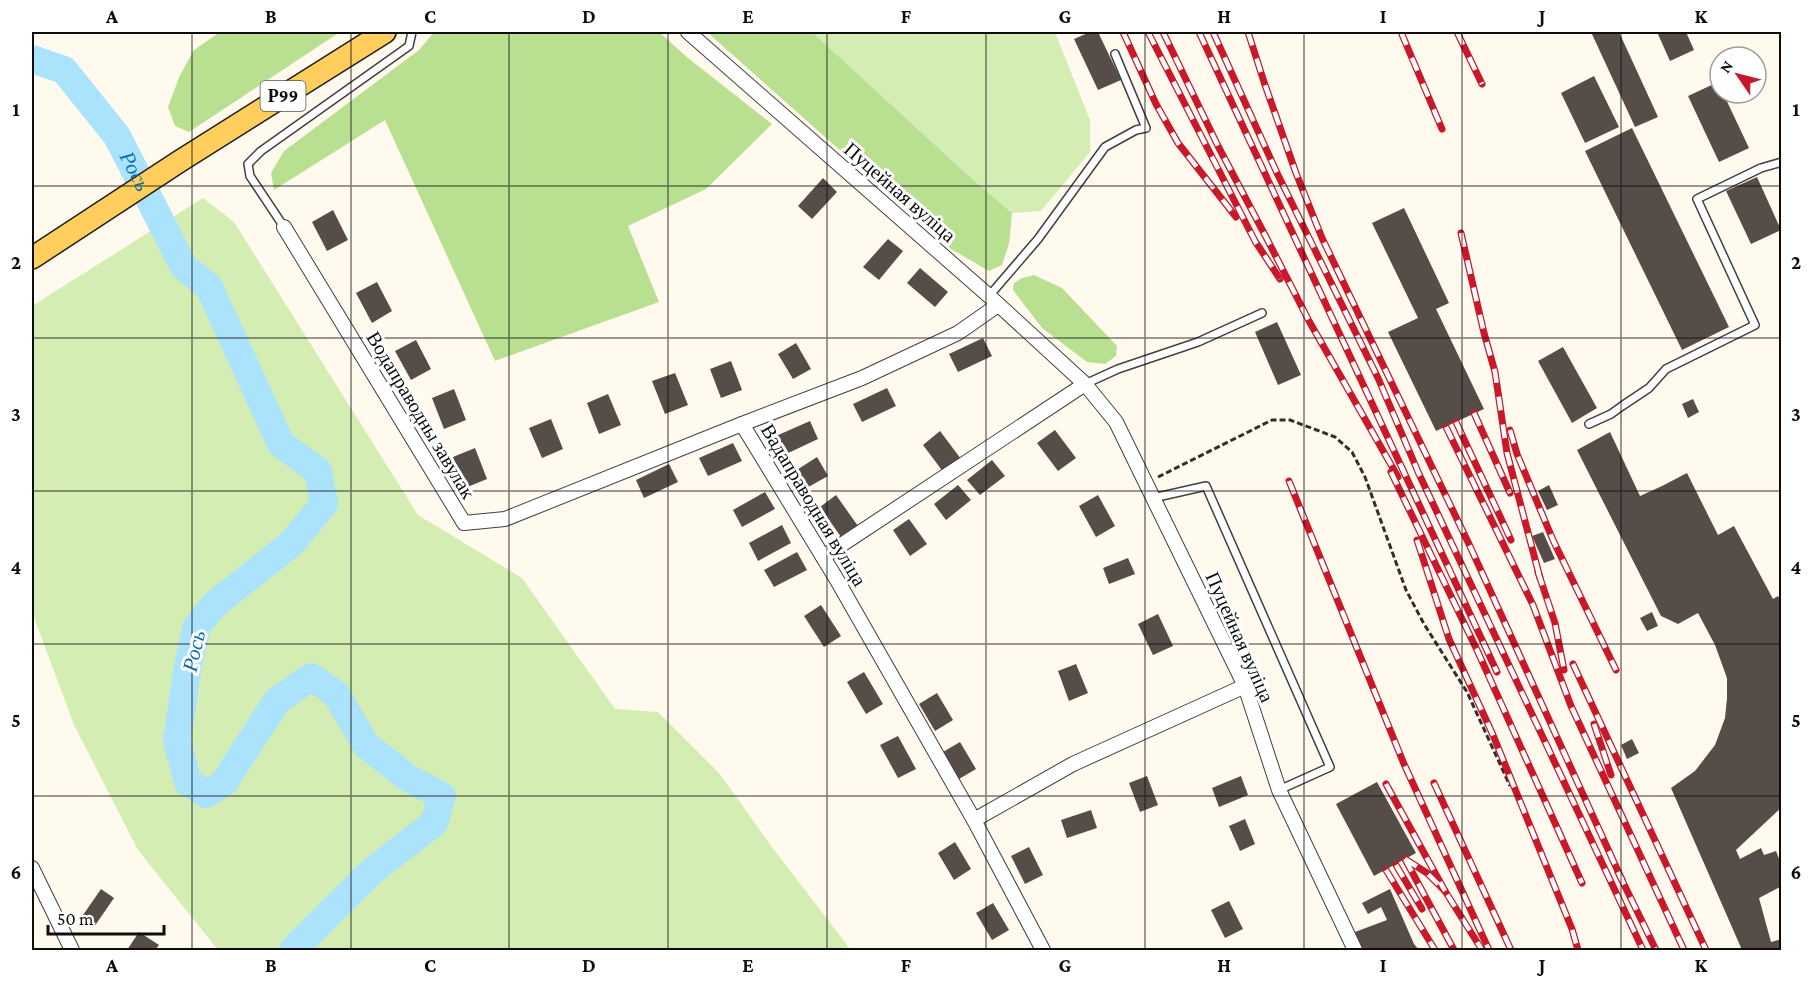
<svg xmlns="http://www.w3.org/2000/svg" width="1813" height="982" font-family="'Crimson Pro',serif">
<rect width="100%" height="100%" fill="#fffaed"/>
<g fill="#d4edb3">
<polygon points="812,32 1055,32 1090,120 1090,152 1041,211 1012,213 970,177"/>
<polygon points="203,198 234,222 418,515 522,578 615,709 658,712 720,774 771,846 851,950 218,950 138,850 74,725 32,612 32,306"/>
</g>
<g fill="#b9e090">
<polygon points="220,32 340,32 189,132 175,126 168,107 180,75 194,50"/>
<polygon points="434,32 659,32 688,58 772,124 706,189 628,226 659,302 495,361 385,120 274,190 271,173 284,151 419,50"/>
<polygon points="707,32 812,32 970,177 1012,213 1009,244 1002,265 989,271 951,249"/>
<polygon points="1034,275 1062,288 1117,346 1116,356 1105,364 1087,362 1042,328 1013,290 1014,283 1022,278"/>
</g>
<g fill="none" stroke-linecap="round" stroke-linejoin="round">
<path stroke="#ace3fc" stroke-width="28" id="s1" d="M32 59 64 70 117 136 184 267 209 287 281 444 318 471 324 504 291 544 214 605 197 626 188 665 177 741 188 782 206 794 223 784 277 701 311 677 336 694 366 745 408 778 442 796 434 823 371 872 293 950"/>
</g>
<g fill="#574d48">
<polygon points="1090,32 1098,32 1121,80 1098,90 1074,39"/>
<polygon points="1591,32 1619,32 1658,117 1635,127"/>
<polygon points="1657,32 1686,32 1694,50 1670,61"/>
<polygon points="1594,76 1619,127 1585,143 1561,93"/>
<polygon points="1718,82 1720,87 1720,93 1723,93 1749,148 1719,162 1688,96"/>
<polygon points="1632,128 1729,327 1682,350 1585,151"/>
<polygon points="1757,177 1781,230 1751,244 1726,191"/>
<polygon points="823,178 837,192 812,219 798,206"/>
<polygon points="1404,208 1449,303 1436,309 1484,409 1436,431 1388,332 1418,318 1372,223"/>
<polygon points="333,210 348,240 327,251 312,222"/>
<polygon points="888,239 903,251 879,280 863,267"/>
<polygon points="920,268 948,292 935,307 907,283"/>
<polygon points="377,282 392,311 372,323 356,293"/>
<polygon points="1277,322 1301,375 1278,385 1255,332"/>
<polygon points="983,338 992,356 958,372 949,354"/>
<polygon points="416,340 431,369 411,380 395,351"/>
<polygon points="796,343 811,369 793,379 778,354"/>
<polygon points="1563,347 1597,408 1572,423 1538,361"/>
<polygon points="731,361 742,390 721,398 710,369"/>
<polygon points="675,373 688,405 665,414 652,381"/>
<polygon points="887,388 896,406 862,422 853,404"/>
<polygon points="454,389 466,420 444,429 432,398"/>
<polygon points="608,394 621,425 599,434 587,403"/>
<polygon points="1693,399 1699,412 1688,418 1682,404"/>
<polygon points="551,419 563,449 542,458 529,428"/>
<polygon points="810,421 818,439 784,455 776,436"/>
<polygon points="1055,430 1076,458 1058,471 1037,443"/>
<polygon points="940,431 961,459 944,473 923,445"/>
<polygon points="1610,432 1640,496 1662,486 1687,473 1718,535 1734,526 1773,599 1778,596 1782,603 1782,807 1736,850 1740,859 1761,848 1764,855 1776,851 1782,866 1782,886 1759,898 1771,942 1782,939 1782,950 1742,950 1671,788 1695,771 1715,745 1725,718 1727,698 1727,678 1715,645 1698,613 1678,624 1661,616 1577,450"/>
<polygon points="733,443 742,461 708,476 699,458"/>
<polygon points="475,448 487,479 465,488 453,457"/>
<polygon points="817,457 828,476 803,490 792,473"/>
<polygon points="992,460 1005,476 980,495 967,480"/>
<polygon points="669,464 678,482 644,498 636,480"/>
<polygon points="958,485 971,500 946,520 934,504"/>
<polygon points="1549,485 1558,505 1547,510 1538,491"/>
<polygon points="765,492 775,509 742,527 733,510"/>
<polygon points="836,495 858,526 841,537 820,507"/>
<polygon points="1098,495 1115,526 1096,537 1079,506"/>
<polygon points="909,519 927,544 910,556 893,530"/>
<polygon points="782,525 791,543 758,561 749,543"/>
<polygon points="1543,532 1555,559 1544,563 1532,536"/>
<polygon points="797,552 807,570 774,587 764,570"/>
<polygon points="1128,558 1135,574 1109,584 1103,568"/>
<polygon points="821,605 841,636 824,647 804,616"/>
<polygon points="1652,612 1658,626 1647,631 1640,618"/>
<polygon points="1158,614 1173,646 1153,655 1138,624"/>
<polygon points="1076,664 1088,693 1069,701 1058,671"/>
<polygon points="864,672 883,704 866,714 847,682"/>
<polygon points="937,693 953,720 935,731 919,704"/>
<polygon points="898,736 916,769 898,778 880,745"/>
<polygon points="1632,739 1639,753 1627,759 1621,745"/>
<polygon points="960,742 976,769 959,779 943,752"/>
<polygon points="1147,776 1158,805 1140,812 1129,783"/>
<polygon points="1241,776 1248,795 1219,807 1212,788"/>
<polygon points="1377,782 1416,853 1374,876 1336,804"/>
<polygon points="1091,810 1097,828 1067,838 1061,820"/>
<polygon points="1245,819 1255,844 1240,851 1229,826"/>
<polygon points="955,842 971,869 954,880 938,853"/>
<polygon points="1029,847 1043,875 1025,884 1011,856"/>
<polygon points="101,889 114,898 94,927 81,918"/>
<polygon points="1390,889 1414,944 1419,950 1363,950 1355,932 1387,920 1381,907 1368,914 1362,903"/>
<polygon points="1229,901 1243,929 1225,938 1211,910"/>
<polygon points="993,903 1009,930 992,940 976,913"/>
<polygon points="139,932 159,945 155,950 127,950"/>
</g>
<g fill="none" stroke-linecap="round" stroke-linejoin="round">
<defs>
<g id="service">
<polyline points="284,227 250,176 248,164 261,151 409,46 412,32"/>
<polyline points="989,296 1038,239 1105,147 1136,130 1146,128 1115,54"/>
<polyline points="1085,384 1118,369 1198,342 1262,313"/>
<polyline points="1589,424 1611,414 1622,406 1649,388 1666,369 1755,325 1697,199 1761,168 1782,162"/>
<polyline points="1153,498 1206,486 1330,767 1279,790"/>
</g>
<g id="minor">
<polyline points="688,32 989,296 1085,384 1116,422 1245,686 1279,790 1355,950"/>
<polyline points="284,227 464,523 505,519 742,424"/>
<polyline points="998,305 958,333 862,378 742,424 837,580 974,820 1073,764 1245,686"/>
<polyline points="823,557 1085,384"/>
<polyline points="974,820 1043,950"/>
<polyline points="32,868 72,950"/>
</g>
<polyline id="primary" points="32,258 180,161 385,32"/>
</defs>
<use href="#service" stroke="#404040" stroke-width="10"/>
<use href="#minor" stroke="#404040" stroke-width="16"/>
<use href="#primary" stroke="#1e1e1e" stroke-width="24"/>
<polyline stroke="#2f2f2f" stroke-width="3" stroke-dasharray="6 3" stroke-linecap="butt" points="1158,477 1272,420 1290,420 1335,437 1352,452 1365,477 1406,590 1424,624 1467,692 1510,786"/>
<use href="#service" stroke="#fff" stroke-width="7"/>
<use href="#minor" stroke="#fff" stroke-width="14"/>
<use href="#primary" stroke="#ffce5d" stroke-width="21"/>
<defs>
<g id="rail">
<polyline points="1123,32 1156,104 1178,143 1236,217"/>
<polyline points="1148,32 1255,241 1280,279"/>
<polyline points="1163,32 1218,146 1266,237 1309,321 1398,477"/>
<polyline points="1199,32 1497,672"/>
<polyline points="1213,32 1277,173 1378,378 1419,474 1643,950"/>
<polyline points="1248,32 1264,82 1296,173 1322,238 1468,542 1622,880"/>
<polyline points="1401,32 1442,129"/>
<polyline points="1457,32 1482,84"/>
<polyline points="1461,233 1484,333 1495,372 1507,453 1540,578"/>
<polyline points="1474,413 1510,493"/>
<polyline points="1456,422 1511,540"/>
<polyline points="1446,427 1533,605 1571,706 1684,950"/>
<polyline points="1510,430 1517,454 1553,540 1616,670"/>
<polyline points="1391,472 1477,650 1582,883"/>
<polyline points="1289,481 1404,764 1489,950"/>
<polyline points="1417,540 1449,639 1493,735 1572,929 1578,950"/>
<polyline points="1538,572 1555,623 1564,670"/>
<polyline points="1573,664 1706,950"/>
<polyline points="1594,724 1611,775"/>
<polyline points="1434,783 1511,950"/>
<polyline points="1386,784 1445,891"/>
<polyline points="1405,859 1427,873 1445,891 1482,950"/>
<polyline points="1405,859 1454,950"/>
<polyline points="1396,865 1422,909"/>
<polyline points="1386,870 1435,950"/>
<polyline points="1618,872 1656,950"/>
</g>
</defs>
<use href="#rail" stroke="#ca182b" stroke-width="7"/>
<use href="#rail" stroke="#fff" stroke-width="4.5" stroke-dasharray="14" stroke-linecap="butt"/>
</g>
<path fill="none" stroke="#0d0d0d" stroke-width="1.5" stroke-opacity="0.55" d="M192 32V950M351 32V950M509 32V950M668 32V950M827 32V950M986 32V950M1145 32V950M1304 32V950M1462 32V950M1621 32V950M32 186H1782M32 338H1782M32 491H1782M32 644H1782M32 796H1782"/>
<g text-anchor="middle" stroke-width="6" stroke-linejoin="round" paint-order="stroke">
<rect fill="#fff" stroke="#565656" stroke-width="1.5" x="260.5" y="81" width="45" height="30" rx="4.5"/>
<g font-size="18" font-weight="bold" fill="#0d0d0d">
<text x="283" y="102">Р99</text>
</g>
<g font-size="20" fill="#0d0d0d" stroke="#fff">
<text transform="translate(900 192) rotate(41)" y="7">Пуцейная вуліца</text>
<text transform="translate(421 415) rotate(59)" y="7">Водаправодны завулак</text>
<text transform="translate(814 505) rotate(59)" y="7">Вадаправодная вуліца</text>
<text transform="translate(1240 637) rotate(66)" y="7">Пуцейная вуліца</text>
</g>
<g font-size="21" font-style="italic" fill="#0a6eaa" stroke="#fff">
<text dy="7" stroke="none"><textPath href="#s1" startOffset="158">Рось</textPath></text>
<text transform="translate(194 651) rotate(-77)" y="7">Рось</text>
</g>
</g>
<rect width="1813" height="982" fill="none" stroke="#ffffff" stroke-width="66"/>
<g transform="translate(1738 75) rotate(305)"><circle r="28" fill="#ffffff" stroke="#9e9e9e" stroke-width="1.5"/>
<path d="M0-4.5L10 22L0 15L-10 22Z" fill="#ca182b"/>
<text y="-9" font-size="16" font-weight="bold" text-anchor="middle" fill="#0d0d0d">N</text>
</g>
<path d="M48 925v9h116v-9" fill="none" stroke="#0d0d0d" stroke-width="3"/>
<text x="57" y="925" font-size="18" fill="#0d0d0d" stroke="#ffffff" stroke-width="4.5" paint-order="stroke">50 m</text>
<rect x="33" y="33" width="1747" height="916" fill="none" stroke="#0d0d0d" stroke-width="2"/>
<g font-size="20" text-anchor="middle" font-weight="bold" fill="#0d0d0d">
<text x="112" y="23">A</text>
<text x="271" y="23">B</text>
<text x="430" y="23">C</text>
<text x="589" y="23">D</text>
<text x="748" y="23">E</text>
<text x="906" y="23">F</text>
<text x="1065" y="23">G</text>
<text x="1224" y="23">H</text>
<text x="1383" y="23">I</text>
<text x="1542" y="23">J</text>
<text x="1701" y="23">K</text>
<text x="16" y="116">1</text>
<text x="1796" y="116">1</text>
<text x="16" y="269">2</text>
<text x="1796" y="269">2</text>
<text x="16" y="421">3</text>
<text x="1796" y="421">3</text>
<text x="16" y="574">4</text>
<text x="1796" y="574">4</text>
<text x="16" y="727">5</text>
<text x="1796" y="727">5</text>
<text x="16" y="879">6</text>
<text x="1796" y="879">6</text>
<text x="112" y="972">A</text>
<text x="271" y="972">B</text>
<text x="430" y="972">C</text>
<text x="589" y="972">D</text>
<text x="748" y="972">E</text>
<text x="906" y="972">F</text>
<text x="1065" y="972">G</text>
<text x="1224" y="972">H</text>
<text x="1383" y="972">I</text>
<text x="1542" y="972">J</text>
<text x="1701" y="972">K</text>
</g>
</svg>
